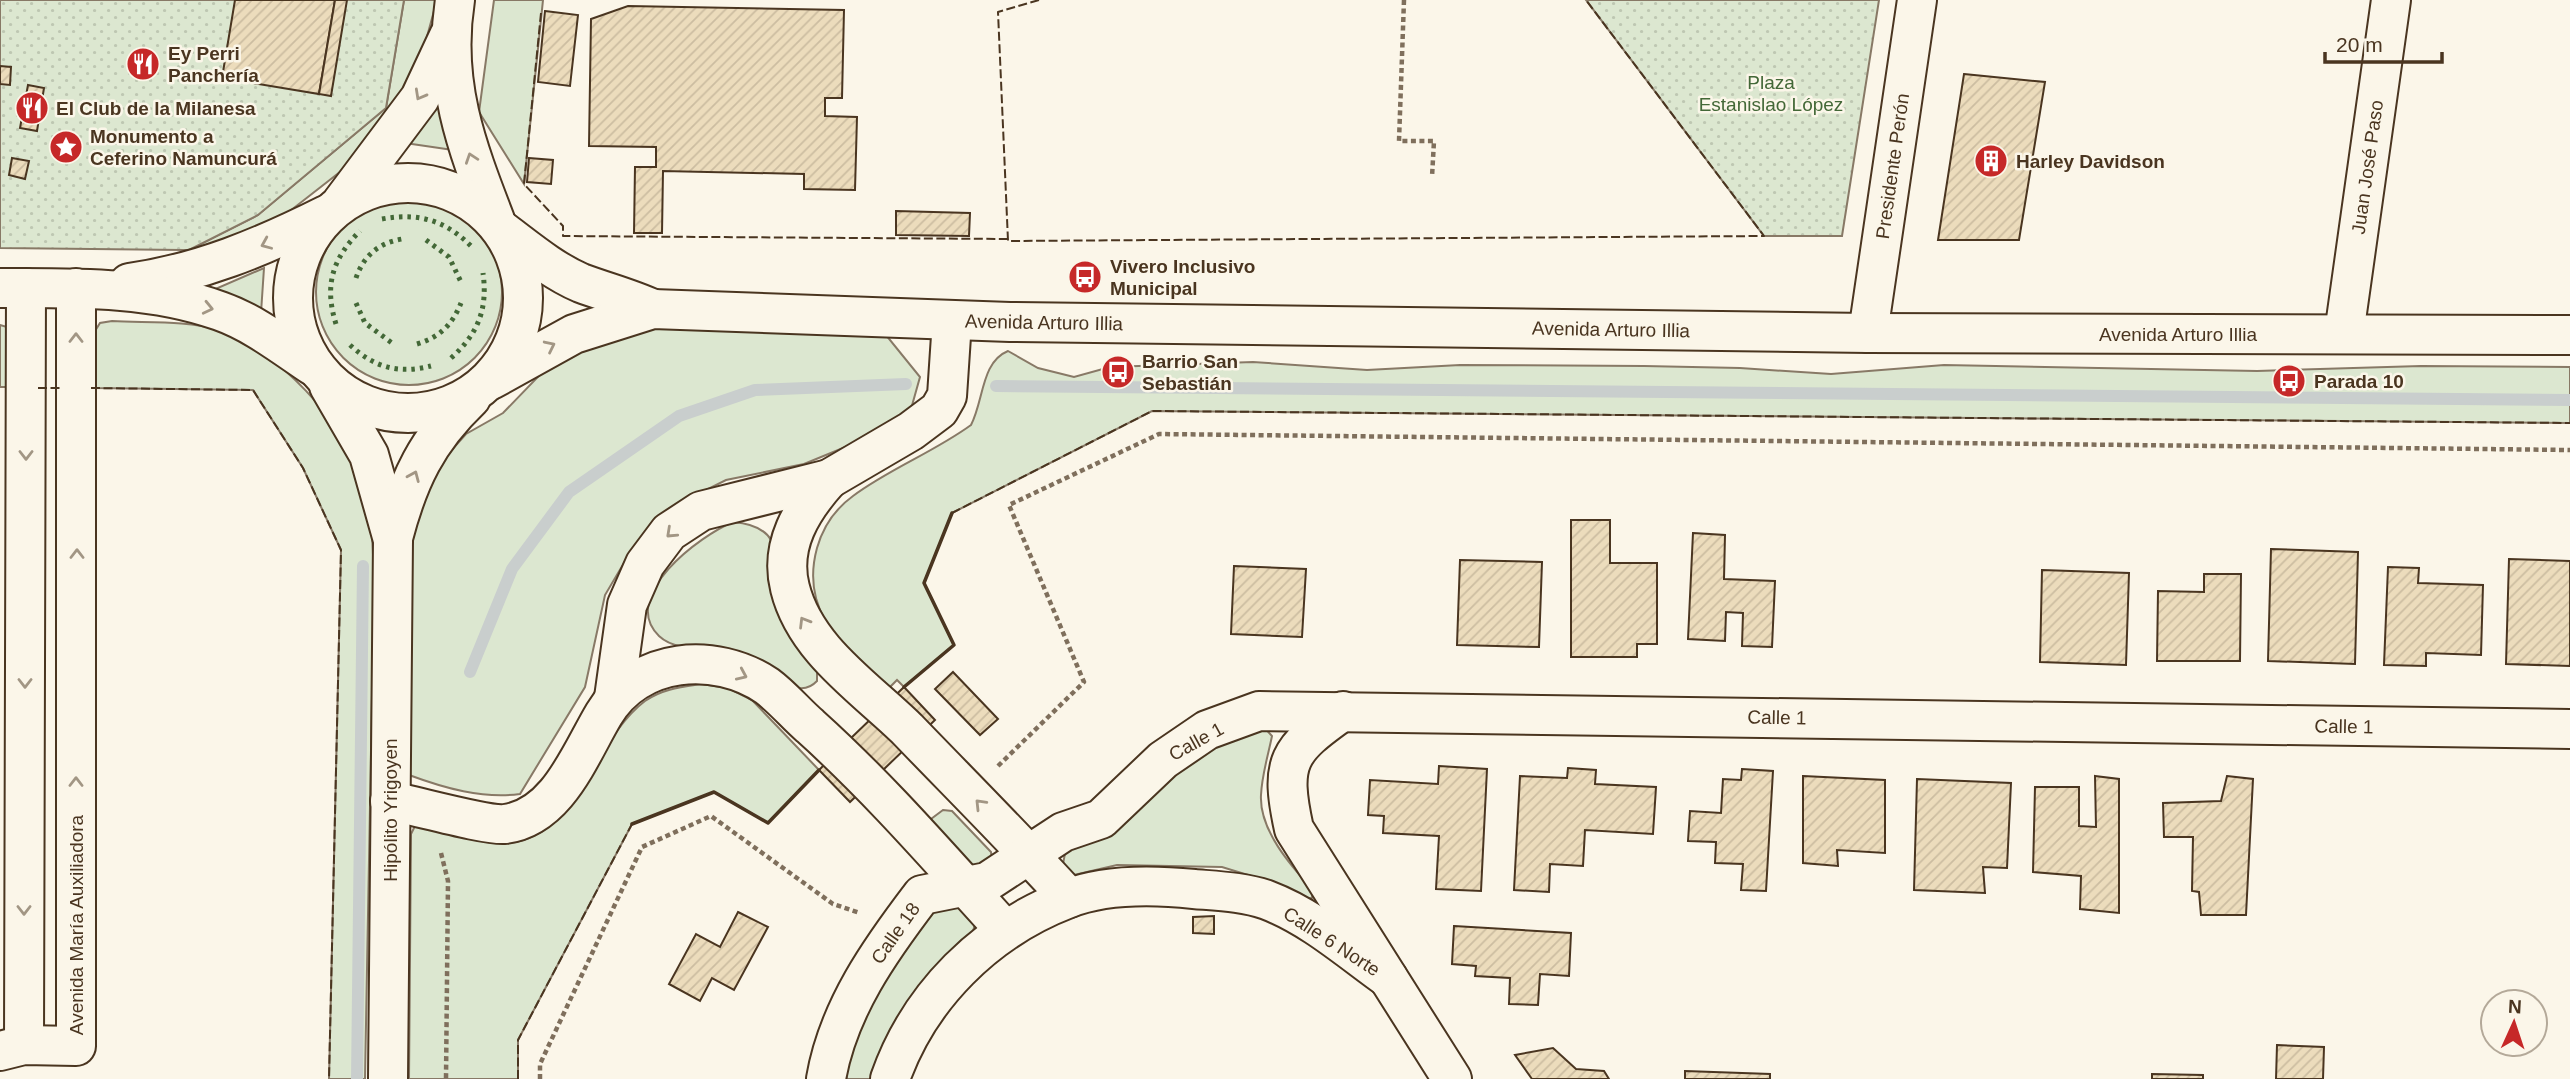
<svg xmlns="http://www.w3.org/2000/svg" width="2570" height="1079" font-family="Helvetica,sans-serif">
<defs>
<pattern id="park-dots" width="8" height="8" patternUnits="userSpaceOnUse" patternTransform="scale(1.75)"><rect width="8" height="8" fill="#dce7d0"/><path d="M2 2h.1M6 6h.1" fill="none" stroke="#bec7b2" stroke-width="1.8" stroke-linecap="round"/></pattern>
<pattern id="building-hatch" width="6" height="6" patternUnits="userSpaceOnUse" patternTransform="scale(1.75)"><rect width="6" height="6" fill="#ecdcbc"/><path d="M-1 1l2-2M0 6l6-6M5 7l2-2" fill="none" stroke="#ccbda1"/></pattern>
</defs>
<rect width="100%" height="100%" fill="#fbf6e9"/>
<g fill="#dce7d0" stroke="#887966" stroke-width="2">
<polygon points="404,0 437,0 416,77 345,168 258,236 181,267 183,250 189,250 258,215 386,108"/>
<polygon points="494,0 543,0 524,184 479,112"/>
<polygon points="437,101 453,150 405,143"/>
<circle cx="409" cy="292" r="93"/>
<polygon points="264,268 261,313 213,290"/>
<path d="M112 321C146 323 186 320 219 330 276 348 346 424 363 481 373 516 373 551 374 587L365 1079H329L341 550 303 468 253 390 94 388 95 331 100 323Z"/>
<polygon points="0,325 17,330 18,387 0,387"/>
<path d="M642 328 886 335 920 377 911 409 865 439 804 464 726 480 672 507 631 551 605 595 585 687 520 794C482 799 444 788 409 775V535L440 463 466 434 503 413 558 356Z"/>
<path d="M1008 351 1038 368 1074 377 1110 367 1253 362 1367 370 1460 365 1644 366 1740 368 1831 374 1944 365 2257 371 2421 366 2570 367V423L1152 411 952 513 924 583 954 645 904 687 897 680 888 689C845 647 799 614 817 548 823 527 835 509 853 496 889 469 934 452 971 425 984 400 981 362 1008 351Z"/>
<path d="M733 522C798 527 769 580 785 623 792 642 805 656 817 672V681C794 705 769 663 746 654 720 643 680 656 659 636 618 596 701 535 733 522Z"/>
<path d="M701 684 728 688 752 700 819 770 768 823 714 792 632 824 518 1040V1079H409L411 834 415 826C441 831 483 845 509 843 580 836 593 740 645 701 662 689 681 687 701 684Z"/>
<path d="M1262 725 1272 736C1268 756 1262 774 1261 795 1259 830 1291 866 1313 890L1312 898 1302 900 1274 883 1222 867 1117 865 1074 875 1063 864 1066 848 1183 760Z"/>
<polygon points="943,810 952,811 991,852 992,862 976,872 931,828 931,819"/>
<path d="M939 905H963L976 921 971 938 874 1079H847C834 1040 913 936 939 905Z"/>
</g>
<g fill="url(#park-dots)" stroke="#887966" stroke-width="2">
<polygon points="0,0 404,0 386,108 258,215 189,250 183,250 0,248"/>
<polygon points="1586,0 1879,0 1842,236 1764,236"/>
</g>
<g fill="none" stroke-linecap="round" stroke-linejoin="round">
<g stroke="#c9cecd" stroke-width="12">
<polyline points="996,386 2570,400"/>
<polyline points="470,672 512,569 569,492 679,416 755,390 906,384"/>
<polyline points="357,1079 363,566"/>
</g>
</g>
<g fill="url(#building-hatch)" stroke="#4a3520" stroke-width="2">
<polygon points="235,0 335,0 319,94 222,78"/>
<polygon points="335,0 347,0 331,96 319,94"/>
<polygon points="628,6 844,10 842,98 825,98 825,116 857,117 855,190 804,189 804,174 663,171 662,233 634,233 635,167 656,167 656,147 589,146 591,19"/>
<polygon points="545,11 578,15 570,86 538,82"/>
<polygon points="0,66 11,67 10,85 0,84"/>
<polygon points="1964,74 2045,82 2019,240 1938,240"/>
<polygon points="28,85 44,88 37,131 20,128"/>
<polygon points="12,158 29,161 25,179 9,175"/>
<polygon points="529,158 553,160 551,184 527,182"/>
<polygon points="896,211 970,213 969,236 896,235"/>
<polygon points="1110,367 1127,367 1126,378 1110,377"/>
<polygon points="2280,375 2297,376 2297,386 2280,386"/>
<polygon points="1571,520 1610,520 1610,563 1657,563 1657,644 1637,644 1637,657 1571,657"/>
<polygon points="1693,533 1725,535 1724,579 1775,581 1772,647 1742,646 1743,613 1726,612 1725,641 1688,639"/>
<polygon points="2271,549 2358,552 2355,664 2268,661"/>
<polygon points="2509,559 2570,561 2570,666 2506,664"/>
<polygon points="1460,560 1542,562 1539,647 1457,645"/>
<polygon points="1234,566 1306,569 1302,637 1231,634"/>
<polygon points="2388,567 2419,568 2418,583 2483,585 2481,655 2426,653 2426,666 2384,665"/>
<polygon points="2042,570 2129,573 2126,665 2040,662"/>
<polygon points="2204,574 2241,574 2240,661 2157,661 2158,591 2204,592"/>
<polygon points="953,672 998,719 980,735 935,689"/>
<polygon points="904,687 935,720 907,747 876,714"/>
<polygon points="876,714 907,747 882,771 850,739"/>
<polygon points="850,739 882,771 850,802 819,770"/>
<polygon points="1439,766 1487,769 1481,891 1436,889 1439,836 1383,833 1384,816 1368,815 1370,780 1438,784"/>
<polygon points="1568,768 1596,770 1595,784 1656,787 1653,834 1585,830 1583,866 1550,864 1549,892 1514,890 1520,776 1567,778"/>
<polygon points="1742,769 1773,771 1766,891 1741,890 1743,864 1715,863 1716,842 1688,841 1690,811 1721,813 1723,779 1741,780"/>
<polygon points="1803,776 1885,780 1885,853 1837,850 1838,866 1803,863"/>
<polygon points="2095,776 2119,779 2119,913 2080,909 2081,876 2033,872 2035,787 2079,787 2079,826 2096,827"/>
<polygon points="2227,776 2253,779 2246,915 2201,915 2199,892 2192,891 2193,837 2164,837 2163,803 2221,801"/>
<polygon points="1917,779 2011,783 2007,868 1983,867 1985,893 1914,890"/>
<polygon points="738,912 768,927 734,990 712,978 700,1001 669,984 696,934 720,947"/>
<polygon points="1214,916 1214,934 1193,933 1193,917"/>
<polygon points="1454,926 1571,933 1569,976 1540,974 1538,1005 1509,1004 1510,978 1475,976 1476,966 1452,964"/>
<polygon points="2277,1045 2324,1047 2323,1079 2276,1079"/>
<polygon points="1553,1048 1576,1069 1604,1071 1609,1079 1532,1079 1515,1055"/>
<polygon points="1685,1071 1770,1074 1770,1079 1685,1079"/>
<polygon points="2152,1074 2203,1075 2203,1079 2152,1079"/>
</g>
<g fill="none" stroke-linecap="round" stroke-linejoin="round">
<defs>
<g id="minor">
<polyline points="1868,333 1917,0"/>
<polyline points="2344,334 2391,0"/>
<path d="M829 479C802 509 779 545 790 588 805 649 864 687 907 729 961 785 1016 840 1069 898"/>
<polyline points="614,698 627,605 645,564 669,532 701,511 829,479 911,431 939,410 947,396 952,321"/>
<path d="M1343 711C1288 750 1279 761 1294 829L1452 1079"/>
<path d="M390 801C413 805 487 826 505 824 558 817 580 754 604 714 638 657 715 651 767 686 782 697 796 714 810 726 880 789 941 860 1004 929"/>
<polyline points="24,1045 26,288"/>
<polyline points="0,1051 24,1045 76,1046 76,288"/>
<path d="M826 1079C838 1009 880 950 922 895L987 882 1063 832 1101 819 1163 760 1207 730 1259 711 2570 729"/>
<path d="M890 1079C919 996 986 930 1067 899 1104 884 1155 885 1194 889 1218 891 1245 892 1267 900 1312 917 1350 951 1388 978"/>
</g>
<g id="major">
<path d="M455 0C442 82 466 145 495 220"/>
<circle cx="408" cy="298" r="115"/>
<polyline points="342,202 420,98 449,36"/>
<path d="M504 232C528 250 553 271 581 283 605 292 629 298 653 309"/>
<path d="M129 283C200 273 262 247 326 215"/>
<path d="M0 288C72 288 151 286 220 311 254 323 283 346 313 366"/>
<polyline points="491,380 574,334 653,309 1010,322 1868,333 2570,335"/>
<polyline points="329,386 369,455 393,540 388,1079"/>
<path d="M393 538C408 480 427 440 471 398"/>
</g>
</defs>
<use href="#minor" stroke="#4a3520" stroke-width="42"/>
<use href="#major" stroke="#4a3520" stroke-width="42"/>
<g stroke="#7f6f5c" stroke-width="4.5" stroke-dasharray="5 3.5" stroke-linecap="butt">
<polyline points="1404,0 1399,141 1434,141 1432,177"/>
<polyline points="998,766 1084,682 1009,505 1159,434 2570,450"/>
<polyline points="441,853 448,881 446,1079"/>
<polyline points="540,1079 540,1064 642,847 711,816 833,904 860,913"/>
</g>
<use href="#minor" stroke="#fbf6e9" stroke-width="38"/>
<use href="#major" stroke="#fbf6e9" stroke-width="38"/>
<g stroke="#436837" stroke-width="5" stroke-dasharray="3.5 5" stroke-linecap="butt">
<path d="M382 219C420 212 447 221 474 249"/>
<polyline points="426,240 449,257 461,282"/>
<path d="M356 278C364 255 379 243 402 239"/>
<polyline points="356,303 365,323 392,343"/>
<path d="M336 324C324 286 332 259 360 231"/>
<path d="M417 344C440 337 452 325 461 303"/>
<path d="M350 345C375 368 399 374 431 366"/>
<path d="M451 358C478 334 488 309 483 273"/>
</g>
<g stroke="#4a3520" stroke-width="2" stroke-dasharray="9 3.5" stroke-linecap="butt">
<polyline points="1039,0 998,12 1008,241 1764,236 1586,0"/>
<polyline points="541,13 524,184 563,226 563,236 1008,239"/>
<polyline points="38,388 63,388"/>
<polyline points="91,388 253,390 303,468 341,550 329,1079"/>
<polyline points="952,513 1152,411 2570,423"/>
<polyline points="518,1079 518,1040 632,824"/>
</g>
<g stroke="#4a3520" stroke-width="3.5">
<polyline points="904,687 954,645 924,583 952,513"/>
<polyline points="632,824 714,792 768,823 819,770"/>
</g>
</g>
<defs><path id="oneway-chevron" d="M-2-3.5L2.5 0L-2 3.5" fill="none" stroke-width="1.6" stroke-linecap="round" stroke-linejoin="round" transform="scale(1.75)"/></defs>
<g stroke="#a29684">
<use href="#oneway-chevron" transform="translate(420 95) rotate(119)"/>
<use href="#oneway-chevron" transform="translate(471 158) rotate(-109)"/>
<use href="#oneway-chevron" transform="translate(266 244) rotate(157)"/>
<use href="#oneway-chevron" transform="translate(208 308) rotate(13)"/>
<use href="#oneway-chevron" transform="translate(76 338) rotate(-90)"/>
<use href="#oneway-chevron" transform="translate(550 346) rotate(-26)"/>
<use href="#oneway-chevron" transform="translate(26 455) rotate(90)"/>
<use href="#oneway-chevron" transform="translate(414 476) rotate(-67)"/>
<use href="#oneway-chevron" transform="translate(671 533) rotate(137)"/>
<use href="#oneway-chevron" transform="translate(77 554) rotate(-90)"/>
<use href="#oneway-chevron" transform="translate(804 622) rotate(-121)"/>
<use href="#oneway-chevron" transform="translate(742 675) rotate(24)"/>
<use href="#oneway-chevron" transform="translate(25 683) rotate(90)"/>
<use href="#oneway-chevron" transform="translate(76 782) rotate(-90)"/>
<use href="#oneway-chevron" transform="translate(980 804) rotate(-134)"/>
<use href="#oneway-chevron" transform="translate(24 910) rotate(90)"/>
</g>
<defs>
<symbol id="restaurant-disc" viewBox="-11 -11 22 22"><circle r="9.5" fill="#c62828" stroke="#fbf6e9"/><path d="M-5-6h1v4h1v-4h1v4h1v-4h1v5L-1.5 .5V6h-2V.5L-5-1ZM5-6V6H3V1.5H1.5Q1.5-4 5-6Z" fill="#fff"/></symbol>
<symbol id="sight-disc" viewBox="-11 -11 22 22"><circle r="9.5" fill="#c62828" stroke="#fbf6e9"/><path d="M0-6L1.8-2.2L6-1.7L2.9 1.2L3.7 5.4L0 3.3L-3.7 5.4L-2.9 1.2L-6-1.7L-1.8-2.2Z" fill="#fff"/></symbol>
<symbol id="building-disc" viewBox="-11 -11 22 22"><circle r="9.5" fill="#c62828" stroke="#fbf6e9"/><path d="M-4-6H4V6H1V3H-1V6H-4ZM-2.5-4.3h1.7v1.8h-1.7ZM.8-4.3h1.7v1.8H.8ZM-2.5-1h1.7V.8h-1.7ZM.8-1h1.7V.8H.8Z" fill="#fff"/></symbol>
<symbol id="bus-disc" viewBox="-11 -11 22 22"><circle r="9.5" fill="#c62828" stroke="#fbf6e9"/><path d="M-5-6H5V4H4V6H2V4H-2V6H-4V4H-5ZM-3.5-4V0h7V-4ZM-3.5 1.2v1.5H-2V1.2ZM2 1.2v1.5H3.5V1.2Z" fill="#fff"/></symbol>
</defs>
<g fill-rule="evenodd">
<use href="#restaurant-disc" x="124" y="45" width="38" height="38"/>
<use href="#restaurant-disc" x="13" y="89" width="38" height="38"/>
<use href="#sight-disc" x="47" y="128" width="38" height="38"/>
<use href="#building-disc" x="1972" y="142" width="38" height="38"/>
<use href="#bus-disc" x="1066" y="258" width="38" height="38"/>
<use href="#bus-disc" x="1099" y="353" width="38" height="38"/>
<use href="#bus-disc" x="2270" y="362" width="38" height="38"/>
</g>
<g text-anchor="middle" stroke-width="5" stroke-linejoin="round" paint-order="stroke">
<g font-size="19" font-weight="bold" fill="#4a3520" stroke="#fbf6e9" text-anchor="start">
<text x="168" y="60">Ey Perri<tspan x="168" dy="22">Panchería</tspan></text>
<text x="56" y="115">El Club de la Milanesa</text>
<text x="90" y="143">Monumento a<tspan x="90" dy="22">Ceferino Namuncurá</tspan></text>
<text x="2016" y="168">Harley Davidson</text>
<text x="1110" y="273">Vivero Inclusivo<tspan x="1110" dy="22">Municipal</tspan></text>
<text x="1142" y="368">Barrio San<tspan x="1142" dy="22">Sebastián</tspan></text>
<text x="2314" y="388">Parada 10</text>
</g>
<g font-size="19" fill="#436837" stroke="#fbf6e9">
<text x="1771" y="89">Plaza<tspan x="1771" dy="22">Estanislao López</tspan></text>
</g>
<g font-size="19" fill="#4a3520" stroke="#fbf6e9">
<text transform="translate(1892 166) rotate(-82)" y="7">Presidente Perón</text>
<text transform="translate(2367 167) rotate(-82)" y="7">Juan José Paso</text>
<text transform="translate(1044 322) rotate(1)" y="7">Avenida Arturo Illia</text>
<text transform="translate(1611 329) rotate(1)" y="7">Avenida Arturo Illia</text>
<text x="2178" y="341">Avenida Arturo Illia</text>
<text transform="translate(1777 717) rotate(1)" y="7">Calle 1</text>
<text transform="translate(2344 726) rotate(1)" y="7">Calle 1</text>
<text transform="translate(1196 741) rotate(-29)" y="7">Calle 1</text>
<text transform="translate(390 810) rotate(-90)" y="7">Hipólito Yrigoyen</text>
<text transform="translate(76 925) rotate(-90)" y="7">Avenida María Auxiliadora</text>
<text transform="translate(895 933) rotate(-55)" y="7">Calle 18</text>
<text transform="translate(1332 941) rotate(33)" y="7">Calle 6 Norte</text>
</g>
</g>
<g transform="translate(2514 1023) rotate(3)"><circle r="33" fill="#fbf6e9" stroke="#b4a999" stroke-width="2"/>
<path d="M0-5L12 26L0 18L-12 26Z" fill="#c62828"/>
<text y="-10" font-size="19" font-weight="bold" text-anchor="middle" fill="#4a3520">N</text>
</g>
<path d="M2325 52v10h117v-10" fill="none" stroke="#4a3520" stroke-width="3.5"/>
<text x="2336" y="52" font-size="21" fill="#4a3520" stroke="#fbf6e9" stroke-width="5" paint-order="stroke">20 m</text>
</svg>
